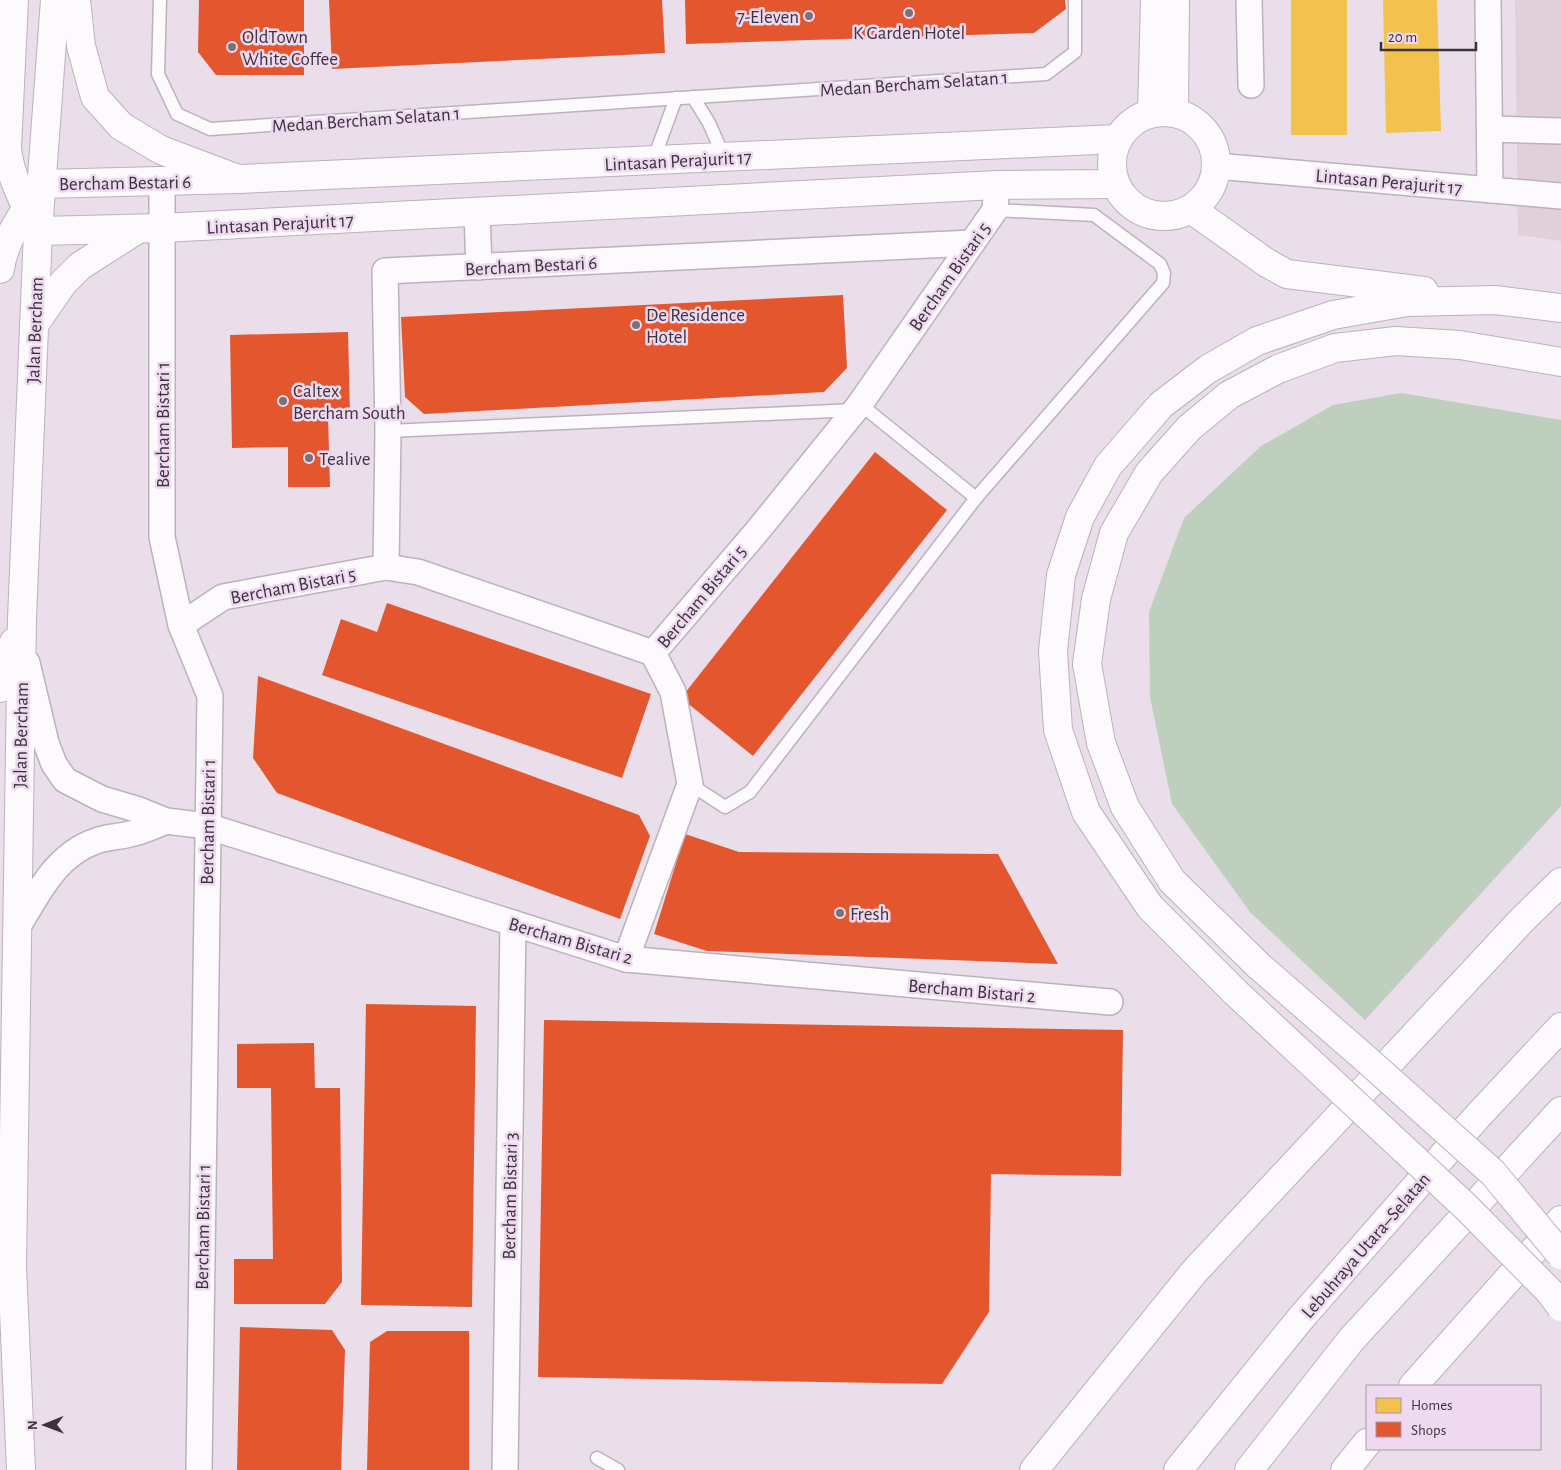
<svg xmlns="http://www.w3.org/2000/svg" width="1561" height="1470" font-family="'Alegreya Sans',sans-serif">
<rect width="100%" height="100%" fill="#eadeeb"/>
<polygon fill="#e2d0d9" points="1515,0 1561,0 1561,241 1518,235"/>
<polygon fill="#becfbd" points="1401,393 1561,420 1561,806 1365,1020 1250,912 1172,804 1150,697 1149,612 1184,518 1261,446 1333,405"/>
<g fill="#f2c14e">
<rect x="1291" y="0" width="56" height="135"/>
<polygon points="1383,0 1437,0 1441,131 1386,133"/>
</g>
<g fill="#e4572e">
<polygon points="199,0 304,0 304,75 216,75 198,52"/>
<polygon points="329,0 662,0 665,53 332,69"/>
<polygon points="685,0 1065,0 1066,9 1034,33 686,44"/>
<polygon points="843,295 847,368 824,392 424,414 405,397 401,317"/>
<polygon points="348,332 350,415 328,416 330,487 288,487 288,447 232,448 230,335"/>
<polygon points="875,452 947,510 753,756 681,698"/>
<polygon points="387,603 651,694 622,778 322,675 341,619 377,632"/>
<polygon points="258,676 639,815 650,836 620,919 277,793 253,758"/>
<polygon points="685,834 739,852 998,854 1058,964 707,951 654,934"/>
<polygon points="366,1004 476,1006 472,1307 361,1305"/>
<polygon points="544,1020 1123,1030 1121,1176 991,1174 989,1312 942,1384 538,1377"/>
<polygon points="314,1043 315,1088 340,1088 342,1282 325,1304 234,1304 234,1259 273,1259 271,1088 237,1088 237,1044"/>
<polygon points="240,1327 332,1330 345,1350 341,1470 237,1470"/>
<polygon points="387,1331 469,1331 469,1470 367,1470 370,1342"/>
</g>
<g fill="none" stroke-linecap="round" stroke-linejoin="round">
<defs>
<g id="service">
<polyline points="160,0 158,74 177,114 210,129 1046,74 1075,52 1075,0"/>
<polyline points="693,97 709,123 724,157"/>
<polyline points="653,161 676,98"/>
<polyline points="860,404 976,498"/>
<polyline points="388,431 855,410"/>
<polyline points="690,784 725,807 750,792 976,498 1163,283 1164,273 1160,264 1094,215 995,210"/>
<polyline points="597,1458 618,1470"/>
</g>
<g id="minor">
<polyline points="1249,0 1251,85"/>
<polyline points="1488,0 1490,190"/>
<polyline points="1490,129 1561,131"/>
<polyline points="1216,166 1561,196"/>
<polyline points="162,182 162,537 181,625 210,696 199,1470"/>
<polyline points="477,213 479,267"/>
<polyline points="386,567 388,431 385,271 972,243"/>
<polyline points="181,625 223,597 386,567 418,572 653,653 759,529 860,404 995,210 997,185"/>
<polyline points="27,663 46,743 54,764 65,780 102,799 139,810 166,821 207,826 626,959 1110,1002"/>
<path d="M17 928C38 894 55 855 96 841 107 837 118 837 130 834 142 832 154 826 166 821"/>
<polyline points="626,959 690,784 673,692 653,653"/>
<polyline points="505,1470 513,923"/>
</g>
<g id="tertiary">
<circle cx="1164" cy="164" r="52"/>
<polyline points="1152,113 1155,0"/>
<polyline points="1174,113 1175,0"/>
<polyline points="42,184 238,179 1118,139"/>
<polyline points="38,231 162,228 997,185 1115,184"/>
</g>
<g id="primary">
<path d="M14 0 7 148C10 178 25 203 37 230"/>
<polyline points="76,0 81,46 95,97 121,126 161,150 238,179"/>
<polyline points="1191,209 1267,263 1287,274 1424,291"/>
<path d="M0 269C4 241 19 220 34 197"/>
<polyline points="34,325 63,283 80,266 138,229"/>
<polyline points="0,688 4,668 14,642"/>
<polyline points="1259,966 1172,881 1125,807 1101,743 1087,664 1096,599 1114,533 1149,473 1189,428 1229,395 1278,369 1335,348 1396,341 1460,345 1561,362"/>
<polyline points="1235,992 1150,907 1086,812 1058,730 1053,651 1061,575 1080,517 1108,466 1161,405 1208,369 1257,341 1333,315 1407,302 1495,300 1561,308"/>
<polyline points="1413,1386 1561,1220"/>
<polyline points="21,1470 12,1266 22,619 38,231 55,0"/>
<polyline points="1034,1470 1194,1272 1522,920 1561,882"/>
<polyline points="1345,1470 1367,1443"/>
</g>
<g id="motorway">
<polyline points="1178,1470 1301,1318 1476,1118 1561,1027"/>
<polyline points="1249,1470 1351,1340 1561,1111"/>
</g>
</defs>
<use href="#service" stroke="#bbb2bc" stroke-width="15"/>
<use href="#minor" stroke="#bbb2bc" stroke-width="28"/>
<use href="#tertiary" stroke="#bbb2bc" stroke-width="30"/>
<use href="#primary" stroke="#bbb2bc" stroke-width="30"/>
<use href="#motorway" stroke="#bbb2bc" stroke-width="30"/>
<use href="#service" stroke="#fcfafc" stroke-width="12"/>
<use href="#minor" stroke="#fcfafc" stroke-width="25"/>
<use href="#tertiary" stroke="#fcfafc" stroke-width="28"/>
<use href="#primary" stroke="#fcfafc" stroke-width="28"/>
<use href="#motorway" stroke="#fcfafc" stroke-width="28"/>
<defs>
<g id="primary-bridge">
<polyline points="1259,966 1367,1060 1493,1173 1561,1255"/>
<polyline points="1235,992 1466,1207 1550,1292 1561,1307"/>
</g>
</defs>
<use href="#primary-bridge" stroke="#bbb2bc" stroke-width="30" stroke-linecap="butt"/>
<use href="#primary-bridge" stroke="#fcfafc" stroke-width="28"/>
</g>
<g fill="#79707a" stroke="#eed9f0" stroke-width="2">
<circle cx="909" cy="13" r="5"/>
<circle cx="809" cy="16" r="5"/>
<circle cx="232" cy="47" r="5"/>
<circle cx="636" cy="325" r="5"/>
<circle cx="283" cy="401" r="5"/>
<circle cx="309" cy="458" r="5"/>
<circle cx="840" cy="913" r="5"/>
</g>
<g text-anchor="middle" stroke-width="5" stroke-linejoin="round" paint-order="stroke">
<g font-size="19" fill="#3c343d" stroke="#eed9f0" text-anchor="start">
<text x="799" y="23" text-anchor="end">7-Eleven</text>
<text x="909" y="39" text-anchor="middle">K Garden Hotel</text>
<text x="242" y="43">OldTown<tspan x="242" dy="22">White Coffee</tspan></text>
<text x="646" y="321">De Residence<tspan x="646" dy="22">Hotel</tspan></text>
<text x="293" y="397">Caltex<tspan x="293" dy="22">Bercham South</tspan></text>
<text x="319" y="465">Tealive</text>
<text x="850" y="920">Fresh</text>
</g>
<g font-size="19" fill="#3c343d" stroke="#eed9f0">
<text transform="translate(914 83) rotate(-4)" y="7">Medan Bercham Selatan 1</text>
<text transform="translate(366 119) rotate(-4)" y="7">Medan Bercham Selatan 1</text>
<text transform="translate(678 160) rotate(-3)" y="7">Lintasan Perajurit 17</text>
<text transform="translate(1389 181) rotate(5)" y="7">Lintasan Perajurit 17</text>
<text transform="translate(125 182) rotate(-1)" y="7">Bercham Bestari 6</text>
<text transform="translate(280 223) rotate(-3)" y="7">Lintasan Perajurit 17</text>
<text transform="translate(531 265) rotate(-3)" y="7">Bercham Bestari 6</text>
<text transform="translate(949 276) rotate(-55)" y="7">Bercham Bistari 5</text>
<text transform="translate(34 330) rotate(-88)" y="7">Jalan Bercham</text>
<text transform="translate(162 425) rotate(-90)" y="7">Bercham Bistari 1</text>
<text transform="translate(293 585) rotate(-11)" y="7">Bercham Bistari 5</text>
<text transform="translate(701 596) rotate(-50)" y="7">Bercham Bistari 5</text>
<text transform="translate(20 735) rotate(-89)" y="7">Jalan Bercham</text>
<text transform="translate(207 822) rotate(-89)" y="7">Bercham Bistari 1</text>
<text transform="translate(571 940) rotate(16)" y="7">Bercham Bistari 2</text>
<text transform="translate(972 990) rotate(5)" y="7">Bercham Bistari 2</text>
<text transform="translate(509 1196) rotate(-89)" y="7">Bercham Bistari 3</text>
<text transform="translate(202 1227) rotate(-89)" y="7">Bercham Bistari 1</text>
<text transform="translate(1365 1245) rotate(-49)" y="7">Lebuhraya Utara–Selatan</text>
</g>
</g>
<rect x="1366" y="1385" width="175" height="65" fill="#eed9f0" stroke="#a797a8"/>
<rect x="1376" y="1398" width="25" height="15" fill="#f2c14e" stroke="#a797a8"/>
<text x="1411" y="1410" font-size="15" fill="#3c343d">Homes</text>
<rect x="1376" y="1422" width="25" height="15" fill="#e4572e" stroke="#a797a8"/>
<text x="1411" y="1435" font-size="15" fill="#3c343d">Shops</text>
<g transform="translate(45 1425) rotate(269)" stroke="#eed9f0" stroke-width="4" paint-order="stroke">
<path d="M0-4L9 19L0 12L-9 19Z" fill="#3c343d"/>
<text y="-8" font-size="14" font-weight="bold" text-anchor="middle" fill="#3c343d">N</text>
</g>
<path d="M1381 42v8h95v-8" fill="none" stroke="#3c343d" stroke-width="2.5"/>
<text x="1388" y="42" font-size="15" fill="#3c343d" stroke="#eed9f0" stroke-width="4" paint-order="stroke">20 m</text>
</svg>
